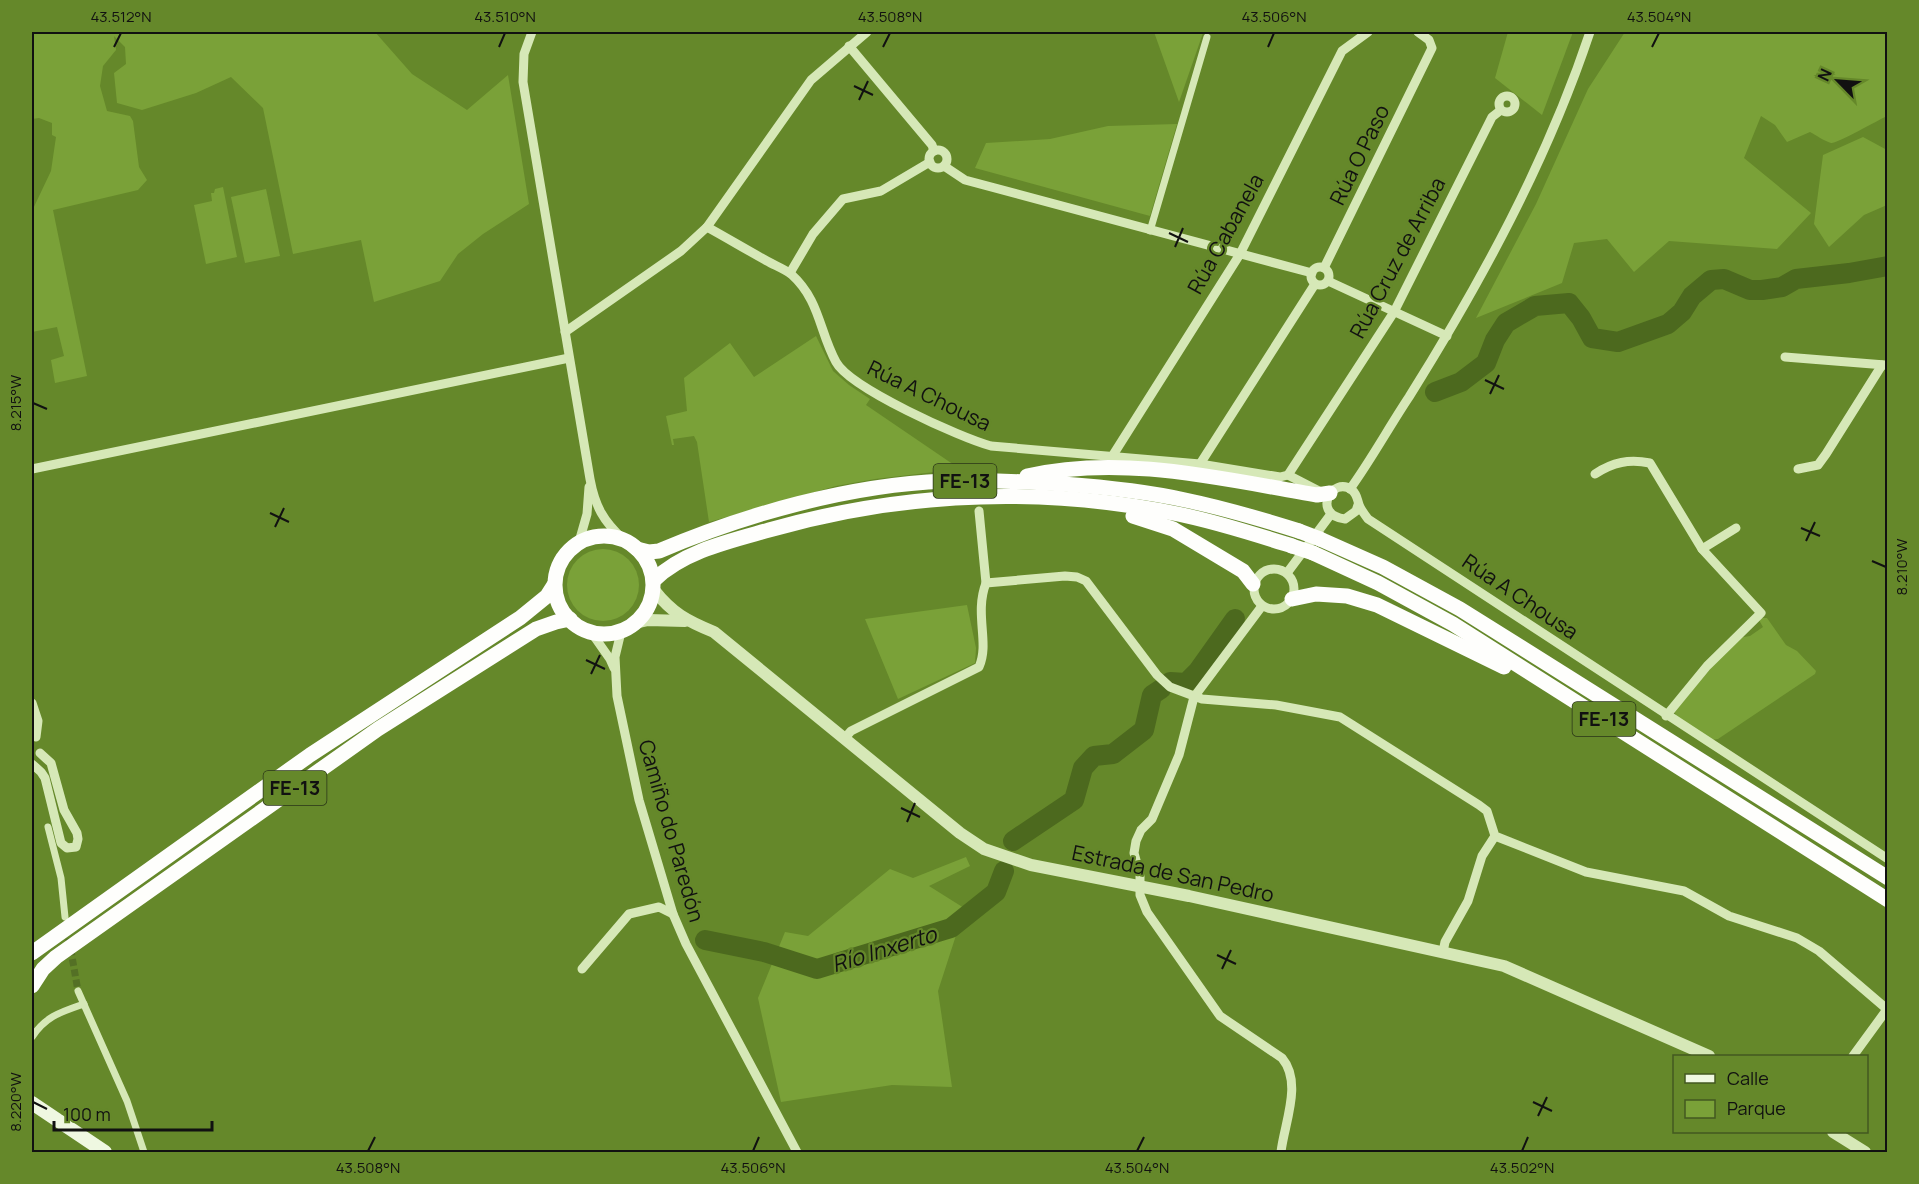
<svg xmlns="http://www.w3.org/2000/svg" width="1919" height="1184" font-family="Manrope,sans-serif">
<rect width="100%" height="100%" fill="#65882a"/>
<g fill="#7aa138">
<polygon points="32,32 375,32 412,74 467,110 508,75 529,204 483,234 458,254 440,281 374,302 361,240 293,254 263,108 231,77 196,93 142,110 117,103 114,73 126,64 125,47 114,36 116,50 103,66 100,86 107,111 130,116 133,121 139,167 147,180 138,190 53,210 87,376 55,383 51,360 64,356 57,327 32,332 32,211 51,171 56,137 52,135 52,123 39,118 32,119"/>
<polygon points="1154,32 1203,33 1179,102"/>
<polygon points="1508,32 1573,32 1542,115 1495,78"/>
<path d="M1625 32H1887V116C1878 120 1837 144 1831 143 1824 141 1816 135 1810 132L1787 142 1775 125 1761 116 1744 158 1811 213 1777 249 1669 241 1634 272 1607 239 1574 243 1562 283 1476 318 1536 204 1588 89Z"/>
<polygon points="1177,124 1150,216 975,168 986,143 1050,139 1108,126"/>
<polygon points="1863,137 1887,150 1887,205 1864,215 1829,247 1814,224 1823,155"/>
<polygon points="223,187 237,257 206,264 194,205 212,201 211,193 214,193 215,189"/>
<polygon points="266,189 280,256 245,263 231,197"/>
<polygon points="816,336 833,371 849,385 870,399 866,405 960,469 875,479 836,486 709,522 697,442 694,436 673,439 674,445 672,445 666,416 687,411 684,378 730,343 754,377"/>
<circle cx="603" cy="585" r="36"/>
<polygon points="967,605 976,648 975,663 898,699 865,619"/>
<polygon points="1762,618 1767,618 1786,645 1797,651 1816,671 1815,674 1718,739 1712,740 1676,717 1675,712 1705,675 1738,638 1750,636 1763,627 1759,620"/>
<polygon points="966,857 970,866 929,886 972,913 959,926 938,991 952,1087 892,1085 781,1102 758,998 785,932 808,936 890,869 913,878"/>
</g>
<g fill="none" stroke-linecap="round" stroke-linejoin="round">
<g stroke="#4c691e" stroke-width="20">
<polyline points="1435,392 1461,382 1486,363 1495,340 1506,323 1535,306 1569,303 1581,318 1592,338 1618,342 1668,324 1682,312 1692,296 1711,280 1724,279 1750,290 1762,290 1782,287 1796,279 1849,273 1888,266"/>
<polyline points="1170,682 1186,683 1198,671 1235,619"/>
<polyline points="1013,841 1074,800 1083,768 1094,756 1113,754 1144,730 1152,695 1161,689"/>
<polyline points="705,940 764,952 817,969 951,928 996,892 1004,871"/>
</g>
<polyline stroke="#547025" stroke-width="7" stroke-dasharray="7 3.5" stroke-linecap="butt" points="67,928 78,991"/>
<g stroke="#d6e8b7" stroke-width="7">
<polyline points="1150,231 1207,37"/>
<polyline points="48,827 61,878 65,917"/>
<polyline points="78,991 127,1101 144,1152"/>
<path d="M32 1037C46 1016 61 1012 84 1004"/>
</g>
<g stroke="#d6e8b7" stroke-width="9">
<path d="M532 32 524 54 523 82 590 479C595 506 603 521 624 540"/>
<polyline points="849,46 932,145 934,151"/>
<circle cx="1507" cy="104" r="8"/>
<circle cx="938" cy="159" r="9"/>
<polyline points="944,166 965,180 1312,273"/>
<path d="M707 227C727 238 747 250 767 261 774 265 784 269 791 274 820 300 819 331 836 362 850 388 961 438 991 446L1200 464 1280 477 1288 475 1394 312 1492 117 1501 110"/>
<circle cx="1320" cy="276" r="9"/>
<polyline points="1324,268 1432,48 1429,40 1418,32"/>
<polyline points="790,273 813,234 843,199 881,191 930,162"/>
<polyline points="1328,281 1447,336"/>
<polyline points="565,332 681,251 707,227 811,80 867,32"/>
<polyline points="1785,357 1885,365"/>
<polyline points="1113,455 1240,254 1342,51 1368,32"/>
<polyline points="1200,464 1315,284"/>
<polyline points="32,469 569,358"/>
<polyline points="1798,469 1818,465 1826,454 1882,365"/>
<path d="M1595 474C1613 462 1629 459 1650 463L1702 549 1761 613 1707 666 1666 716"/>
<polyline points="1288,475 1319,491"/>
<path d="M1350 489C1371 460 1389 427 1409 397 1481 282 1547 161 1590 32"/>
<path d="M1358 505 1356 511 1345 519C1311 515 1332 475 1352 490 1358 495 1357 501 1360 507 1362 511 1365 515 1368 519L1888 859"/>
<polyline points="979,511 986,583"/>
<polyline points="579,542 587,514 589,487"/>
<polyline points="1702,549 1736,528"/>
<circle cx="1274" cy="589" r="20"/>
<polyline points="1287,573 1331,514"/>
<path d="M1262 606 1194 697 1179 755 1152 819 1141 830 1136 841 1134 853 1140 875V895L1147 912 1220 1016 1282 1058C1303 1083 1284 1124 1281 1152"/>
<polyline points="591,632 610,659 614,668"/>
<polyline points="621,632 615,657 617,696 639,800 673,914 686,944 797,1152"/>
<polyline points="32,703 38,721 36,737"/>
<path d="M844 739 851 731 979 667C990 643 974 614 986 583L1065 576 1077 577 1086 581 1157 675 1170 687 1202 699 1276 705 1340 717 1479 805 1487 811 1495 836 1586 872 1684 891 1729 916 1797 938 1819 951 1888 1010"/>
<polyline points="32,764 41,772 45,778 61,843 67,848 76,847 78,839 77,833 64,810 51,763 40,753"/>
<polyline points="1443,952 1445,942 1468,901 1482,856 1495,836"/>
<polyline points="582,969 629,914 659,907 673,914"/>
<polyline points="1853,1056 1888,1008"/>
</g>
<g stroke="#d6e8b7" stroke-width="12">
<path d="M654 590C672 613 687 621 714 632L960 833 984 849 1031 865 1189 896 1504 966 1709 1056"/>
<polyline points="635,623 648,620 685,621"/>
<polyline points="1833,1132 1865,1152"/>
</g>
<polyline stroke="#eff8e1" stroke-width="14" points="32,1103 105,1152"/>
<g stroke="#fefefc" stroke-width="15">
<path d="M1027 476C1122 454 1222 479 1317 495L1330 493"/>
<polyline points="1133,516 1173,529 1243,571 1253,584"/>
<circle cx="604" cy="585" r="49"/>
<polyline points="1320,539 1383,567 1460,609 1888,878"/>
<path d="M637 549 649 552 659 551C746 514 849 485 945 481 984 479 1024 482 1063 484 1104 487 1145 491 1185 500 1224 508 1261 519 1299 531"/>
<polyline points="1313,553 1378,583 1453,624 1888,900"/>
<path d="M654 580C684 551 730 541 769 530 903 492 1041 486 1178 514 1217 522 1254 534 1292 546"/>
<polyline points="1292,599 1316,594 1347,596 1377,605 1504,667"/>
<polyline points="32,953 310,755 520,618 547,596 554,585"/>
<polyline points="32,986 43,969 56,957 378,729 536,629 556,622 570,619"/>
</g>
<g stroke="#fefefc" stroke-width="15">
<polyline points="1299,531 1320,539"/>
<polyline points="1292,546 1313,553"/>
</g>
</g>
<path fill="none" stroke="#111" stroke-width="2" d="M114 47 121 33M499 47 505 33M883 47 890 33M1268 47 1274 33M1652 47 1659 33M854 86 873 95M859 100 868 81M1169 233 1188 242M1175 247 1183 228M1485 380 1504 389M1490 394 1499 375M33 403 47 409M270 513 289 522M275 527 284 508M1801 528 1820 536M1806 541 1815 522M1872 561 1886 567M586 660 605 669M591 674 600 655M901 808 920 817M907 822 915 803M1217 955 1236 964M1222 969 1231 950M33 1102 47 1109M1533 1102 1552 1111M1538 1116 1547 1097M368 1151 375 1137M753 1151 759 1137M1137 1151 1144 1137M1522 1151 1528 1137"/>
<g text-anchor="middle" stroke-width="4.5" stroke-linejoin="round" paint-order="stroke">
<g fill="#65882a" stroke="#2a3518" stroke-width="1.5">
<rect x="933.5" y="464" width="63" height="34" rx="4.5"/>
<rect x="1572.5" y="702" width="63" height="34" rx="4.5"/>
<rect x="263.5" y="771" width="63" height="34" rx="4.5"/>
</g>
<g font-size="20" font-weight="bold" fill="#111">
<text x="965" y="488">FE-13</text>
<text x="1604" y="726">FE-13</text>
<text x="295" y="795">FE-13</text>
</g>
<g font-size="21" fill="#111" stroke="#65882a">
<text transform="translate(1360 155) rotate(-64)" y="7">Rúa O Paso</text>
<text transform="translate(1226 234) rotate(-61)" y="7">Rúa Cabanela</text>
<text transform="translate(1398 258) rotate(-62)" y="7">Rúa Cruz de Arriba</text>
<text transform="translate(929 396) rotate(26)" y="7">Rúa A Chousa</text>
<text transform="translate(1520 597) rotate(34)" y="7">Rúa A Chousa</text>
<text transform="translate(671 831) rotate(74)" y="7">Camiño do Paredón</text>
<text transform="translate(1173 874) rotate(12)" y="7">Estrada de San Pedro</text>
</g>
<g font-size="22" font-style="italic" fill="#111" stroke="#65882a">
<text transform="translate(884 949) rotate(-17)" y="8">Río Inxerto</text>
</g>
</g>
<rect width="1919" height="1184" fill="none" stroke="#65882a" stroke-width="66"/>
<rect x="1673" y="1055" width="195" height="78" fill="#65882a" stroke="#435820" stroke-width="1.5"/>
<rect x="1685" y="1074" width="30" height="9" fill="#eff8e1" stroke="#435820" stroke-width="1.5"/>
<text x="1727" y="1085" font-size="18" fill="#111111">Calle</text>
<rect x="1685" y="1100" width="30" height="18" fill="#7aa138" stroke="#435820" stroke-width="1.5"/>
<text x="1727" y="1115" font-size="18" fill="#111111">Parque</text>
<g transform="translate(1838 81) rotate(295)" stroke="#65882a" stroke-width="4.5" paint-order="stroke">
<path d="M0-4.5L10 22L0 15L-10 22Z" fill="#111111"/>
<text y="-9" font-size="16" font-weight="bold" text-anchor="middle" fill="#111111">N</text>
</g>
<path d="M54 1121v9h158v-9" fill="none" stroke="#111111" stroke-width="3"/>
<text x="63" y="1121" font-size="18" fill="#111111" stroke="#65882a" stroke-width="4.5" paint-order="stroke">100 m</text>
<rect x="33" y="33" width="1853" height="1118" fill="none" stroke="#111" stroke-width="2"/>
<g font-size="15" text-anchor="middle" fill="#111">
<text x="121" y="22">43.512°N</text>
<text x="505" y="22">43.510°N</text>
<text x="890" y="22">43.508°N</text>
<text x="1274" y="22">43.506°N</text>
<text x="1659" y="22">43.504°N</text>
<text transform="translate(16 403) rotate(-90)" y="5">8.215°W</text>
<text transform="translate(1902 567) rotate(-90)" y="5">8.210°W</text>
<text transform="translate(16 1102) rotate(-90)" y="5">8.220°W</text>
<text x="368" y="1173">43.508°N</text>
<text x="753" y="1173">43.506°N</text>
<text x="1137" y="1173">43.504°N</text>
<text x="1522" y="1173">43.502°N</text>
</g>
</svg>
